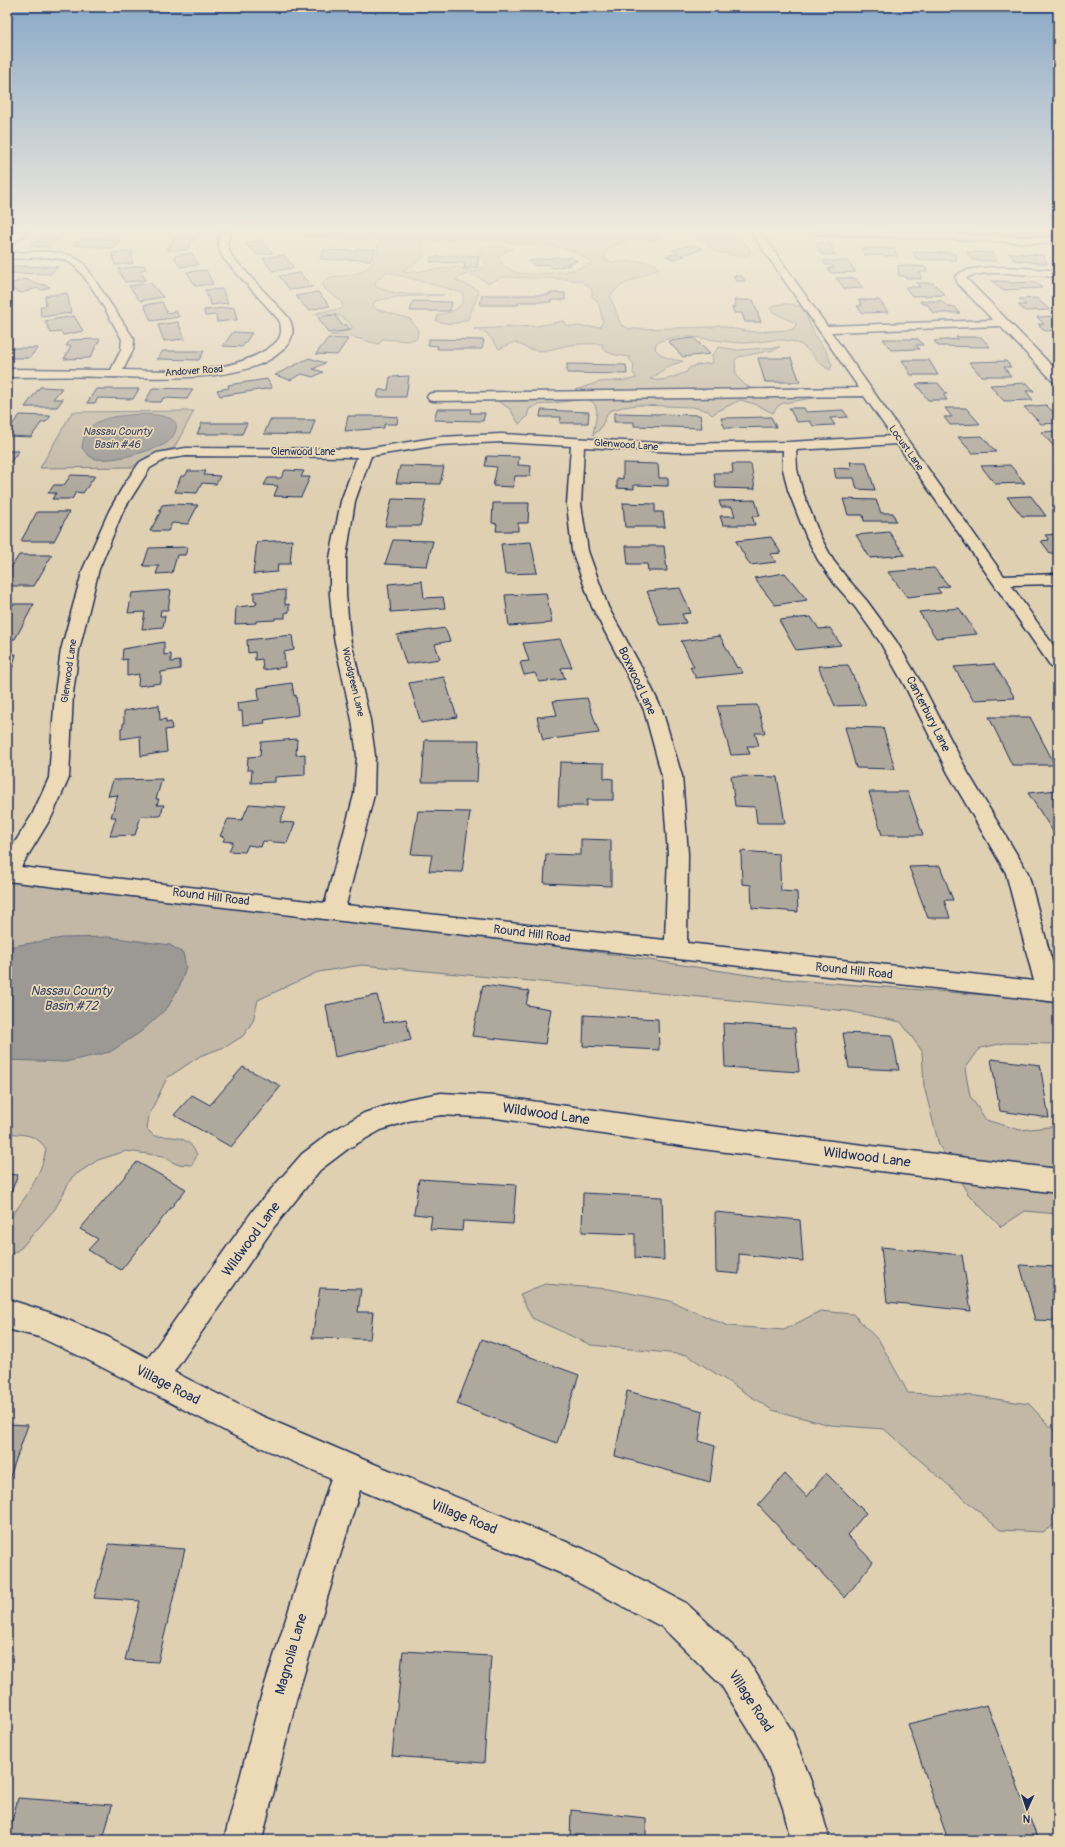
<svg xmlns="http://www.w3.org/2000/svg" width="1065" height="1847" font-family="Pangolin,sans-serif">
  <rect width="100%" height="100%" fill="#dfd0b2"/>
  <filter id="ink" filterUnits="userSpaceOnUse"><feTurbulence type="fractalNoise" baseFrequency=".025" numOctaves="2"/><feDisplacementMap in="SourceGraphic" scale="8" xChannelSelector="R" yChannelSelector="G"/><feConvolveMatrix kernelMatrix="1 2 1 2 8 2 1 2 1" color-interpolation-filters="sRGB"/></filter>
  <g filter="url(#ink)">
    <!-- green -->
    <g fill="#c2b8a5" stroke="#6e7482" fill-rule="evenodd">
      <polygon points="864,231 1058,231 1058,240"/>
      <path d="M 367,234 L 385,235 L 403,239 L 403,237 L 422,234 L 657,236 L 661,238 C 653,243 644,237 636,238 C 626,240 615,245 606,249 L 606,257 L 604,259 C 607,260 610,261 613,262 C 623,264 653,256 659,268 L 620,286 L 610,296 L 621,325 L 630,329 L 638,329 L 712,327 L 718,325 L 734,329 L 755,332 L 789,330 L 793,329 L 797,324 L 773,312 L 770,308 C 778,301 795,304 803,308 L 816,338 L 826,351 L 832,365 L 830,370 C 816,363 811,348 797,343 C 780,336 761,343 743,343 C 714,342 683,330 656,343 L 655,349 C 663,358 672,360 683,361 C 677,364 672,364 667,367 C 661,371 657,376 650,379 C 661,383 676,376 687,372 L 689,368 L 697,365 L 713,363 L 712,355 L 719,347 L 737,350 L 780,347 L 774,350 L 738,357 L 735,360 L 736,376 L 745,385 L 756,391 L 826,396 L 783,403 L 778,406 L 773,413 L 755,404 L 740,400 L 716,412 L 712,415 L 708,411 L 693,407 L 637,405 L 623,407 L 609,411 L 600,429 L 593,435 C 594,422 604,404 586,399 L 537,405 L 529,409 L 527,417 L 519,424 L 510,409 L 495,399 L 493,393 L 510,391 L 569,392 L 599,382 L 628,380 L 637,378 L 633,373 L 634,364 L 629,359 L 631,357 C 621,356 609,355 602,348 L 603,344 C 591,344 577,343 565,346 C 540,352 538,354 515,342 L 499,349 L 487,333 L 473,329 L 537,326 L 564,321 L 564,324 L 568,326 L 601,327 L 603,321 L 598,302 L 592,296 L 592,290 L 586,284 L 580,281 L 565,279 L 503,277 L 488,283 C 474,275 469,270 456,280 L 476,289 L 479,292 L 468,319 C 457,325 447,324 436,321 L 438,315 C 450,313 466,308 463,293 L 387,272 L 375,282 L 375,286 C 396,297 421,294 444,295 L 397,297 L 375,301 L 373,305 L 376,309 L 410,319 L 418,330 L 417,338 L 409,341 L 382,339 L 379,344 L 352,337 L 330,335 L 351,330 L 352,327 C 342,311 331,315 314,314 L 320,312 L 341,309 L 343,307 C 342,295 325,295 323,284 L 330,277 C 352,275 371,275 378,250 L 377,244 L 382,241 L 371,238 L 354,239 L 334,236 L 303,236 ZM 462,238 L 560,247 L 573,251 L 590,261 L 591,263 C 582,272 530,276 518,273 C 510,271 503,265 498,258 L 505,251 L 513,249 C 500,245 489,245 477,249 L 476,251 L 481,255 L 483,261 L 482,268 L 478,271 L 473,272 L 458,267 L 404,273 L 405,269 L 418,262 L 425,254 L 422,242 Z"/>
      <path d="M 696,235 C 714,235 745,232 751,253 L 744,258 L 715,251 L 707,245 L 706,239 Z"/>
      <path d="M 194,411 L 174,448 C 158,452 145,455 133,467 L 40,468 L 72,412 Z"/>
      <path d="M 7,873 L 333,912 L 768,978 L 1025,998 L 1058,1004 L 1058,1044 L 1005,1043 L 980,1048 L 965,1069 L 970,1096 L 986,1120 L 1020,1130 L 1058,1126 L 1058,1214 L 1025,1211 L 1001,1227 L 968,1194 L 939,1145 L 924,1086 L 922,1051 L 901,1022 L 848,1011 L 362,965 L 318,972 L 258,1000 L 253,1021 L 243,1036 L 227,1046 L 200,1056 L 167,1078 L 149,1115 L 147,1129 L 154,1136 C 173,1137 189,1135 197,1155 L 192,1165 L 176,1164 L 163,1156 L 126,1151 L 98,1160 L 72,1177 L 55,1209 L 21,1248 L 7,1257 L 7,1221 C 25,1200 41,1176 46,1149 C 36,1133 23,1135 7,1133 Z"/>
      <polygon points="545,1284 609,1289 670,1301 728,1326 784,1330 820,1311 853,1314 880,1342 908,1393 976,1396 1029,1404 1057,1434 1058,1522 1043,1532 1000,1530 884,1429 830,1425 772,1410 687,1355 591,1345 532,1318 520,1294"/>
    </g>
    <!-- water -->
    <g fill="#9c9995" stroke="#686f7f">
      <path d="M 144,414 C 154,415 183,415 175,432 C 173,437 170,441 165,444 C 151,451 112,462 96,459 C 89,457 86,453 82,448 C 84,415 118,416 144,414 Z"/>
      <polygon points="108,937 170,945 183,953 186,967 180,985 168,1007 142,1031 110,1052 65,1062 7,1060 7,947 62,938"/>
    </g>
    <!-- building -->
    <g fill="#afa89d" stroke="#1b2f5e">
      <polygon points="42,237 59,237 49,247 31,246"/>
      <polygon points="83,238 121,240 111,248 73,245"/>
      <polygon points="175,238 194,238 187,250 167,250"/>
      <polygon points="261,240 273,253 257,255 245,243"/>
      <polygon points="816,243 830,243 835,255 821,254"/>
      <polygon points="692,245 703,249 681,255 685,256 674,259 666,256 679,253 672,250"/>
      <polygon points="862,248 894,249 897,256 864,255"/>
      <polygon points="357,249 375,249 371,260 320,259 324,250 357,251"/>
      <polygon points="133,251 134,254 131,254 133,263 115,265 112,253"/>
      <polygon points="913,252 954,253 957,260 916,259"/>
      <polygon points="967,252 992,253 997,261 972,260"/>
      <polygon points="192,253 198,265 180,267 174,256"/>
      <polygon points="1009,253 1042,255 1048,264 1014,260"/>
      <polygon points="284,255 294,268 272,271 263,258"/>
      <polygon points="447,256 479,256 477,268 464,268 465,263 430,262 431,257 446,257"/>
      <polygon points="558,257 561,259 571,257 577,261 567,263 570,265 553,268 548,264 536,266 529,261"/>
      <polygon points="824,261 847,261 856,272 831,273 828,268 834,268 832,265 826,265"/>
      <polygon points="144,265 146,269 140,270 146,280 125,282 118,269"/>
      <polygon points="898,265 926,267 927,272 920,272 921,279 905,278 905,276 899,276"/>
      <polygon points="13,266 58,267 50,274 7,273"/>
      <polygon points="206,270 213,284 195,286 187,272"/>
      <polygon points="300,273 312,287 290,290 279,276"/>
      <polygon points="733,276 742,276 745,281 736,281"/>
      <polygon points="836,278 855,278 863,288 845,289"/>
      <polygon points="25,279 50,287 42,290 37,288 22,293 7,288 7,285"/>
      <polygon points="992,281 1007,281 1010,283 1035,282 1042,288 1002,290"/>
      <polygon points="151,283 163,297 140,301 129,286"/>
      <polygon points="916,283 933,283 945,295 912,296 905,287 920,287"/>
      <polygon points="222,289 228,303 211,305 205,290"/>
      <polygon points="318,292 330,306 308,310 296,296"/>
      <polygon points="67,293 71,313 41,317 40,306 46,306 45,296"/>
      <polygon points="549,293 565,293 565,300 551,300 551,302 519,302 518,305 480,305 482,295 549,295"/>
      <polygon points="1036,298 1050,310 1025,311 1018,305 1026,305 1019,299"/>
      <polygon points="734,300 753,300 761,322 745,322 742,313 734,313 732,307 736,307"/>
      <polygon points="859,300 879,300 888,312 862,313 857,306 862,306"/>
      <polygon points="413,301 452,302 450,311 410,311"/>
      <polygon points="920,301 942,301 947,307 955,307 960,313 933,313 927,304 922,304"/>
      <polygon points="162,302 167,313 176,311 179,317 151,321 144,305"/>
      <polygon points="234,307 237,320 217,322 216,315 205,316 204,310"/>
      <polygon points="335,315 342,325 347,325 350,330 328,333 318,317"/>
      <polygon points="74,316 83,331 63,335 61,332 51,333 45,321"/>
      <polygon points="1058,316 1058,330 1045,331 1038,324 1044,324 1037,317"/>
      <polygon points="178,322 185,339 164,341 158,325"/>
      <polygon points="233,332 252,333 242,347 223,346"/>
      <polygon points="956,337 981,337 990,347 938,346 934,341 958,339"/>
      <polygon points="328,338 348,339 337,355 316,354"/>
      <polygon points="694,338 710,354 683,357 668,341"/>
      <polygon points="100,339 90,358 64,359 71,346 66,346 70,340"/>
      <polygon points="429,339 484,340 482,349 437,349 438,346 428,345"/>
      <polygon points="883,339 918,339 923,345 916,345 919,349 891,350"/>
      <polygon points="7,348 38,348 29,358 7,358"/>
      <polygon points="163,351 204,351 199,360 157,359"/>
      <polygon points="309,358 325,363 313,369 323,372 313,377 302,374 290,380 275,375"/>
      <polygon points="758,358 791,358 800,382 765,382"/>
      <polygon points="902,360 929,360 938,375 911,375"/>
      <polygon points="1006,361 1011,367 1004,367 1011,376 981,376 969,362"/>
      <polygon points="567,364 626,365 627,374 567,373"/>
      <polygon points="409,376 406,397 377,397 379,390 388,390 390,377"/>
      <polygon points="267,379 272,388 220,396 217,390 229,388 228,385"/>
      <polygon points="938,383 947,394 943,394 947,400 928,400 916,384"/>
      <polygon points="1027,383 1034,391 1026,391 1033,400 1004,401 990,385"/>
      <polygon points="40,387 62,388 53,399 63,399 57,407 25,407"/>
      <polygon points="153,388 193,389 187,399 163,398 161,402 145,402"/>
      <polygon points="96,389 139,389 133,399 98,398 95,403 87,403"/>
      <polygon points="1046,405 1058,417 1058,423 1041,424 1024,407"/>
      <polygon points="789,408 804,408 806,412 843,410 848,417 830,418 835,425 813,426 810,421 797,422"/>
      <polygon points="945,408 966,408 980,424 950,425 944,417 952,417"/>
      <polygon points="437,409 471,409 470,413 485,413 483,421 434,420"/>
      <polygon points="541,410 589,412 588,423 560,423 561,417 540,417"/>
      <polygon points="614,413 700,415 702,428 634,426 634,422 614,422"/>
      <polygon points="20,415 51,416 46,422 42,422 31,437 7,436 7,431"/>
      <polygon points="348,416 384,416 398,417 397,424 384,424 384,428 345,431"/>
      <polygon points="771,417 776,427 725,428 721,418"/>
      <polygon points="270,420 315,420 310,435 264,434"/>
      <polygon points="202,423 247,423 242,434 197,434"/>
      <polygon points="1058,431 1058,450 1057,450 1041,432"/>
      <polygon points="982,436 996,452 972,453 958,437"/>
      <polygon points="7,451 19,451 7,466"/>
      <polygon points="487,456 519,457 518,465 531,466 530,476 515,476 513,487 493,486 497,467 485,466"/>
      <polygon points="850,462 866,462 875,490 857,489 854,478 836,478 834,468 852,469"/>
      <polygon points="623,463 658,464 659,478 668,478 668,486 634,485 634,489 617,488 617,478 623,479"/>
      <polygon points="732,464 751,464 755,489 716,488 714,473 733,473"/>
      <polygon points="1010,465 1025,483 995,484 981,466"/>
      <polygon points="400,466 444,467 440,484 396,483"/>
      <polygon points="285,470 304,471 301,477 310,477 301,497 274,496 278,486 264,485 268,478 281,478"/>
      <polygon points="188,471 206,471 204,475 220,476 216,484 202,483 197,493 175,492 181,476 185,476"/>
      <polygon points="71,475 95,476 83,493 76,492 72,499 52,499 56,493 48,493 54,485 64,485"/>
      <polygon points="1031,496 1046,516 1022,516 1007,497"/>
      <polygon points="392,499 426,500 420,526 385,526"/>
      <polygon points="843,499 876,500 881,513 893,513 896,521 864,521 863,515 848,515"/>
      <polygon points="755,500 760,516 752,516 755,525 723,525 720,516 735,516 732,507 721,507 719,501"/>
      <polygon points="493,503 529,503 528,523 518,523 518,531 496,531 497,524 492,523"/>
      <polygon points="623,503 655,504 655,512 663,512 665,527 625,527"/>
      <polygon points="171,504 198,505 188,524 172,523 168,531 150,531 161,511 159,511 162,505"/>
      <polygon points="37,512 69,512 54,541 21,541"/>
      <polygon points="889,532 905,555 870,558 856,535"/>
      <polygon points="1058,534 1058,553 1050,553 1041,541 1049,540 1045,535"/>
      <polygon points="771,537 781,553 770,554 776,562 750,565 736,541"/>
      <polygon points="292,540 290,564 278,564 277,572 253,574 257,542"/>
      <polygon points="393,540 433,541 427,566 385,564"/>
      <polygon points="531,542 537,573 505,574 501,544"/>
      <polygon points="626,546 664,546 667,571 648,571 647,564 628,564"/>
      <polygon points="188,547 185,555 177,555 172,573 156,574 159,566 143,566 149,548"/>
      <polygon points="19,555 52,555 34,586 7,586 7,574"/>
      <polygon points="934,568 949,586 937,588 941,593 907,597 888,572"/>
      <polygon points="785,573 807,600 775,605 754,578"/>
      <polygon points="422,581 424,598 443,597 445,608 391,612 388,584"/>
      <polygon points="680,588 691,613 682,614 686,623 660,625 647,591"/>
      <polygon points="171,590 168,610 161,610 160,616 165,616 163,627 142,629 145,612 128,613 132,593"/>
      <polygon points="285,590 285,605 289,604 289,612 285,613 285,618 275,618 275,620 256,621 256,623 235,624 236,607 256,605 257,601 254,601 254,592"/>
      <polygon points="546,593 552,623 509,626 505,595"/>
      <polygon points="7,604 34,604 15,639 7,639"/>
      <polygon points="959,608 977,634 936,638 919,612"/>
      <polygon points="811,617 819,629 830,628 841,645 796,650 779,620"/>
      <polygon points="445,628 450,641 435,644 440,659 406,664 397,635"/>
      <polygon points="292,635 294,650 284,652 285,667 263,670 262,659 255,660 255,652 248,653 247,640"/>
      <polygon points="720,636 737,668 740,667 743,673 696,678 690,667 694,667 681,641"/>
      <polygon points="560,639 572,667 561,668 565,679 539,682 535,673 524,675 520,662 529,661 523,643"/>
      <polygon points="164,642 164,655 171,654 171,662 180,661 180,669 161,672 161,683 138,686 139,674 127,676 127,659 122,660 123,649"/>
      <polygon points="16,654 7,690 7,655"/>
      <polygon points="994,664 1015,698 973,700 954,667"/>
      <polygon points="848,665 866,705 835,706 818,666"/>
      <polygon points="444,677 457,717 421,723 409,683"/>
      <polygon points="292,683 294,696 296,695 298,715 264,720 265,723 243,725 242,711 238,711 237,703 259,700 258,688"/>
      <polygon points="587,698 599,733 543,740 537,717 557,715 553,701"/>
      <polygon points="159,705 160,720 166,719 166,723 171,722 172,729 165,730 167,752 141,756 140,736 121,739 121,728 123,727 123,724 124,724 124,711"/>
      <polygon points="757,705 765,733 755,733 759,746 747,746 750,754 731,755 717,706"/>
      <polygon points="989,717 1030,717 1055,765 1012,765"/>
      <polygon points="845,727 883,728 895,769 856,768"/>
      <polygon points="297,739 296,755 305,754 305,775 275,777 275,782 251,783 252,770 247,770 248,757 260,756 261,742"/>
      <polygon points="425,740 479,740 477,782 422,782"/>
      <polygon points="560,762 604,763 604,778 613,779 613,800 587,800 587,806 558,806"/>
      <polygon points="731,776 777,777 785,823 757,823 755,807 735,806"/>
      <polygon points="162,779 156,799 159,799 157,805 164,805 160,816 141,816 135,835 110,836 116,817 111,817 118,795 108,796 113,780"/>
      <polygon points="1057,790 1058,792 1058,839 1028,793"/>
      <polygon points="869,792 908,792 923,835 882,835"/>
      <polygon points="249,804 286,807 280,822 295,823 287,843 263,841 261,847 248,845 245,852 229,851 233,842 223,841 225,837 220,836 228,819 242,820"/>
      <polygon points="418,811 470,812 462,872 429,871 432,855 411,854"/>
      <polygon points="581,839 611,840 611,886 544,883 546,854 581,855"/>
      <polygon points="741,851 779,854 781,891 797,892 798,912 752,908 751,885 742,884"/>
      <polygon points="940,866 953,900 944,900 950,918 928,918 909,867"/>
      <polygon points="483,985 529,991 526,1005 551,1009 545,1044 472,1036"/>
      <polygon points="377,995 384,1023 406,1019 411,1040 335,1057 326,1005"/>
      <polygon points="584,1015 658,1019 659,1050 583,1046"/>
      <polygon points="723,1023 795,1028 799,1072 725,1067"/>
      <polygon points="843,1033 892,1035 899,1070 849,1068"/>
      <polygon points="991,1059 1040,1065 1049,1118 1000,1111"/>
      <polygon points="243,1067 281,1086 231,1147 174,1115 192,1095 210,1105"/>
      <polygon points="137,1162 186,1189 121,1270 88,1250 98,1239 80,1229"/>
      <polygon points="7,1174 18,1175 7,1202"/>
      <polygon points="419,1179 516,1185 513,1224 463,1221 462,1231 430,1229 432,1216 414,1214"/>
      <polygon points="583,1193 662,1197 664,1260 635,1258 635,1234 582,1232"/>
      <polygon points="715,1212 800,1220 803,1261 739,1254 739,1274 716,1272"/>
      <polygon points="881,1247 962,1255 971,1311 887,1302"/>
      <polygon points="1020,1265 1058,1267 1058,1321 1035,1320"/>
      <polygon points="320,1288 361,1289 358,1312 373,1312 370,1339 312,1338"/>
      <polygon points="482,1339 579,1375 557,1443 457,1404"/>
      <polygon points="627,1391 703,1411 699,1441 715,1446 710,1482 615,1456"/>
      <polygon points="7,1424 28,1425 7,1485"/>
      <polygon points="826,1473 866,1513 847,1535 873,1562 845,1598 758,1505 785,1474 807,1497"/>
      <polygon points="109,1544 185,1549 158,1662 125,1660 140,1601 94,1598"/>
      <polygon points="403,1651 491,1656 484,1763 392,1756"/>
      <polygon points="987,1705 1038,1840 948,1840 908,1724"/>
      <polygon points="18,1798 112,1805 103,1840 7,1840"/>
      <polygon points="571,1810 646,1818 646,1840 570,1840"/>
    </g>
    <g fill="none" stroke-linecap="round" stroke-linejoin="round">
      <!-- minor casing -->
      <g stroke="#1b2f5e" stroke-width="3">
        <g id="minor">
          <polygon points="17,231 28,231 10,246 7,247 7,239"/>
          <path d="M 221,231 L 231,231 L 227,244 L 232,257 L 288,317 C 294,326 294,336 287,345 C 255,386 151,377 104,377 C 72,376 39,377 7,377 L 7,369 L 111,370 L 121,350 L 122,339 C 112,322 83,265 65,260 C 47,255 26,259 7,259 L 7,253 C 30,253 66,246 84,264 L 134,339 L 133,350 L 123,370 C 170,371 227,376 269,348 C 280,341 284,333 279,320 L 223,258 L 218,244 Z"/>
          <path d="M 750,231 L 760,231 L 827,326 L 993,320 L 959,285 L 955,277 C 968,261 1037,269 1058,271 L 1058,277 C 1038,276 982,268 966,278 L 1058,372 L 1058,383 L 1054,382 L 1000,326 L 831,332 L 1004,576 L 1058,574 L 1058,584 L 1011,585 L 1058,652 L 1058,669 L 1052,668 L 897,444 L 796,450 L 797,469 L 802,490 L 820,536 L 833,560 L 846,577 L 867,601 L 896,641 L 923,686 L 968,773 L 1028,873 L 1058,984 L 1058,1002 L 333,920 L 7,881 L 7,855 L 32,815 L 49,778 L 55,693 L 61,650 L 83,569 L 109,511 L 125,483 L 140,462 L 157,453 L 186,448 L 365,449 L 440,437 L 501,434 L 676,444 L 789,442 L 892,436 L 864,396 L 433,401 L 429,400 L 427,397 L 429,394 L 433,393 L 859,388 ZM 501,442 L 571,446 L 567,504 L 572,551 L 592,607 L 627,674 L 644,710 L 662,776 L 668,854 L 665,940 L 346,905 L 374,795 L 375,756 L 370,720 L 350,638 L 346,595 L 346,558 L 355,501 L 371,456 L 440,445 ZM 584,447 L 676,452 L 783,450 L 783,469 L 788,490 L 806,536 L 818,560 L 834,583 L 855,607 L 880,642 L 905,686 L 948,773 L 1006,873 L 1034,981 L 687,943 L 688,854 L 682,776 L 662,710 L 645,674 L 608,607 L 588,551 L 581,504 ZM 186,456 L 357,457 L 341,501 L 330,558 L 330,595 L 334,638 L 352,720 L 357,756 L 354,795 L 325,903 L 21,867 L 52,816 L 69,778 L 73,693 L 79,650 L 99,569 L 123,511 L 150,468 L 166,459 Z"/>
          <polygon points="441,1093 496,1096 702,1125 1058,1169 1058,1193 702,1149 496,1118 441,1115 408,1121 381,1130 349,1148 320,1170 274,1227 174,1372 257,1414 357,1457 584,1549 686,1603 747,1659 792,1731 821,1808 829,1840 791,1840 783,1808 764,1754 721,1685 662,1627 560,1573 360,1490 296,1700 262,1840 224,1840 260,1700 331,1478 235,1436 86,1359 39,1337 7,1329 7,1299 51,1313 108,1337 148,1358 254,1209 302,1154 331,1132 364,1113 408,1099"/>
        </g>
      </g>
      <!-- major casing -->
      <g stroke="#1b2f5e" stroke-width="3">
        <polygon id="major" points="813,231 883,231 1058,238 1058,244 818,234"/>
      </g>
      <!-- minor -->
      <use href="#minor" fill="#ecdab7" fill-rule="evenodd"/>
      <!-- major -->
      <use href="#major" fill="#ecdab7" fill-rule="evenodd"/>
    </g>
  </g>
  <!-- sky -->
  <linearGradient id="sky" x2="0" y2="1"><stop stop-color="#89a9c7"/><stop offset="0.47" stop-color="#f1eadc"/><stop offset="1" stop-color="#f1eadc" stop-opacity="0"/></linearGradient>
  <rect width="1065" height="489" fill="url(#sky)"/>
  <g text-anchor="middle" dominant-baseline="central" stroke-width="3.5" stroke-linejoin="round" paint-order="stroke">
    <!-- far-street labels -->
    <g font-size="10" fill="#1b2f5e" stroke="#ecdab7">
      <text transform="translate(194 371) rotate(-4)">Andover Road</text>
      <text transform="translate(626 445) rotate(4)">Glenwood Lane</text>
      <text transform="translate(906 448) rotate(55)">Locust Lane</text>
      <text x="303" y="452">Glenwood Lane</text>
      <text transform="translate(69 671) rotate(-82)">Glenwood Lane</text>
      <text transform="translate(353 682) rotate(77)">Woodgreen Lane</text>
    </g>
    <!-- far-water labels -->
    <g font-size="11" font-style="italic" fill="#354469" stroke="#ecdab7">
      <text x="117" y="431">Nassau County<tspan x="117" dy="13">Basin #46</tspan></text>
    </g>
    <!-- street labels -->
    <g font-size="12" fill="#1b2f5e" stroke="#ecdab7">
      <text transform="translate(637 681) rotate(65)">Boxwood Lane</text>
      <text transform="translate(928 714) rotate(63)">Canterbury Lane</text>
      <text transform="translate(211 897) rotate(7)">Round Hill Road</text>
      <text transform="translate(532 934) rotate(7)">Round Hill Road</text>
      <text transform="translate(854 971) rotate(6)">Round Hill Road</text>
    </g>
    <!-- water labels -->
    <g font-size="13" font-style="italic" fill="#354469" stroke="#ecdab7">
      <text x="71" y="991">Nassau County<tspan x="71" dy="15">Basin #72</tspan></text>
    </g>
    <!-- near-street labels -->
    <g font-size="14" fill="#1b2f5e" stroke="#ecdab7">
      <text transform="translate(546 1114) rotate(8)">Wildwood Lane</text>
      <text transform="translate(867 1157) rotate(7)">Wildwood Lane</text>
      <text transform="translate(251 1239) rotate(-54)">Wildwood Lane</text>
      <text transform="translate(168 1385) rotate(27)">Village Road</text>
      <text transform="translate(464 1517) rotate(22)">Village Road</text>
      <text transform="translate(291 1654) rotate(-74)">Magnolia Lane</text>
      <text transform="translate(751 1701) rotate(57)">Village Road</text>
    </g>
  </g>
  <!-- margin -->
  <rect width="1065" height="1847" fill="none" stroke="#ecdab7" stroke-width="24"/>
  <rect x="12" y="12" width="1041" height="1823" fill="none" stroke="#1b2f5e" stroke-width="1.5" filter="url(#ink)"/>
  <!-- north arrow -->
  <g transform="translate(1027 1809) rotate(183)" stroke="#ecdab7" stroke-width="3" paint-order="stroke">
  <path d="M0-3L7 15L0 10L-7 15Z" fill="#1b2f5e"/>
  <text y="-6" font-size="11" font-weight="bold" text-anchor="middle" fill="#1b2f5e">N</text>
  </g>
</svg>
